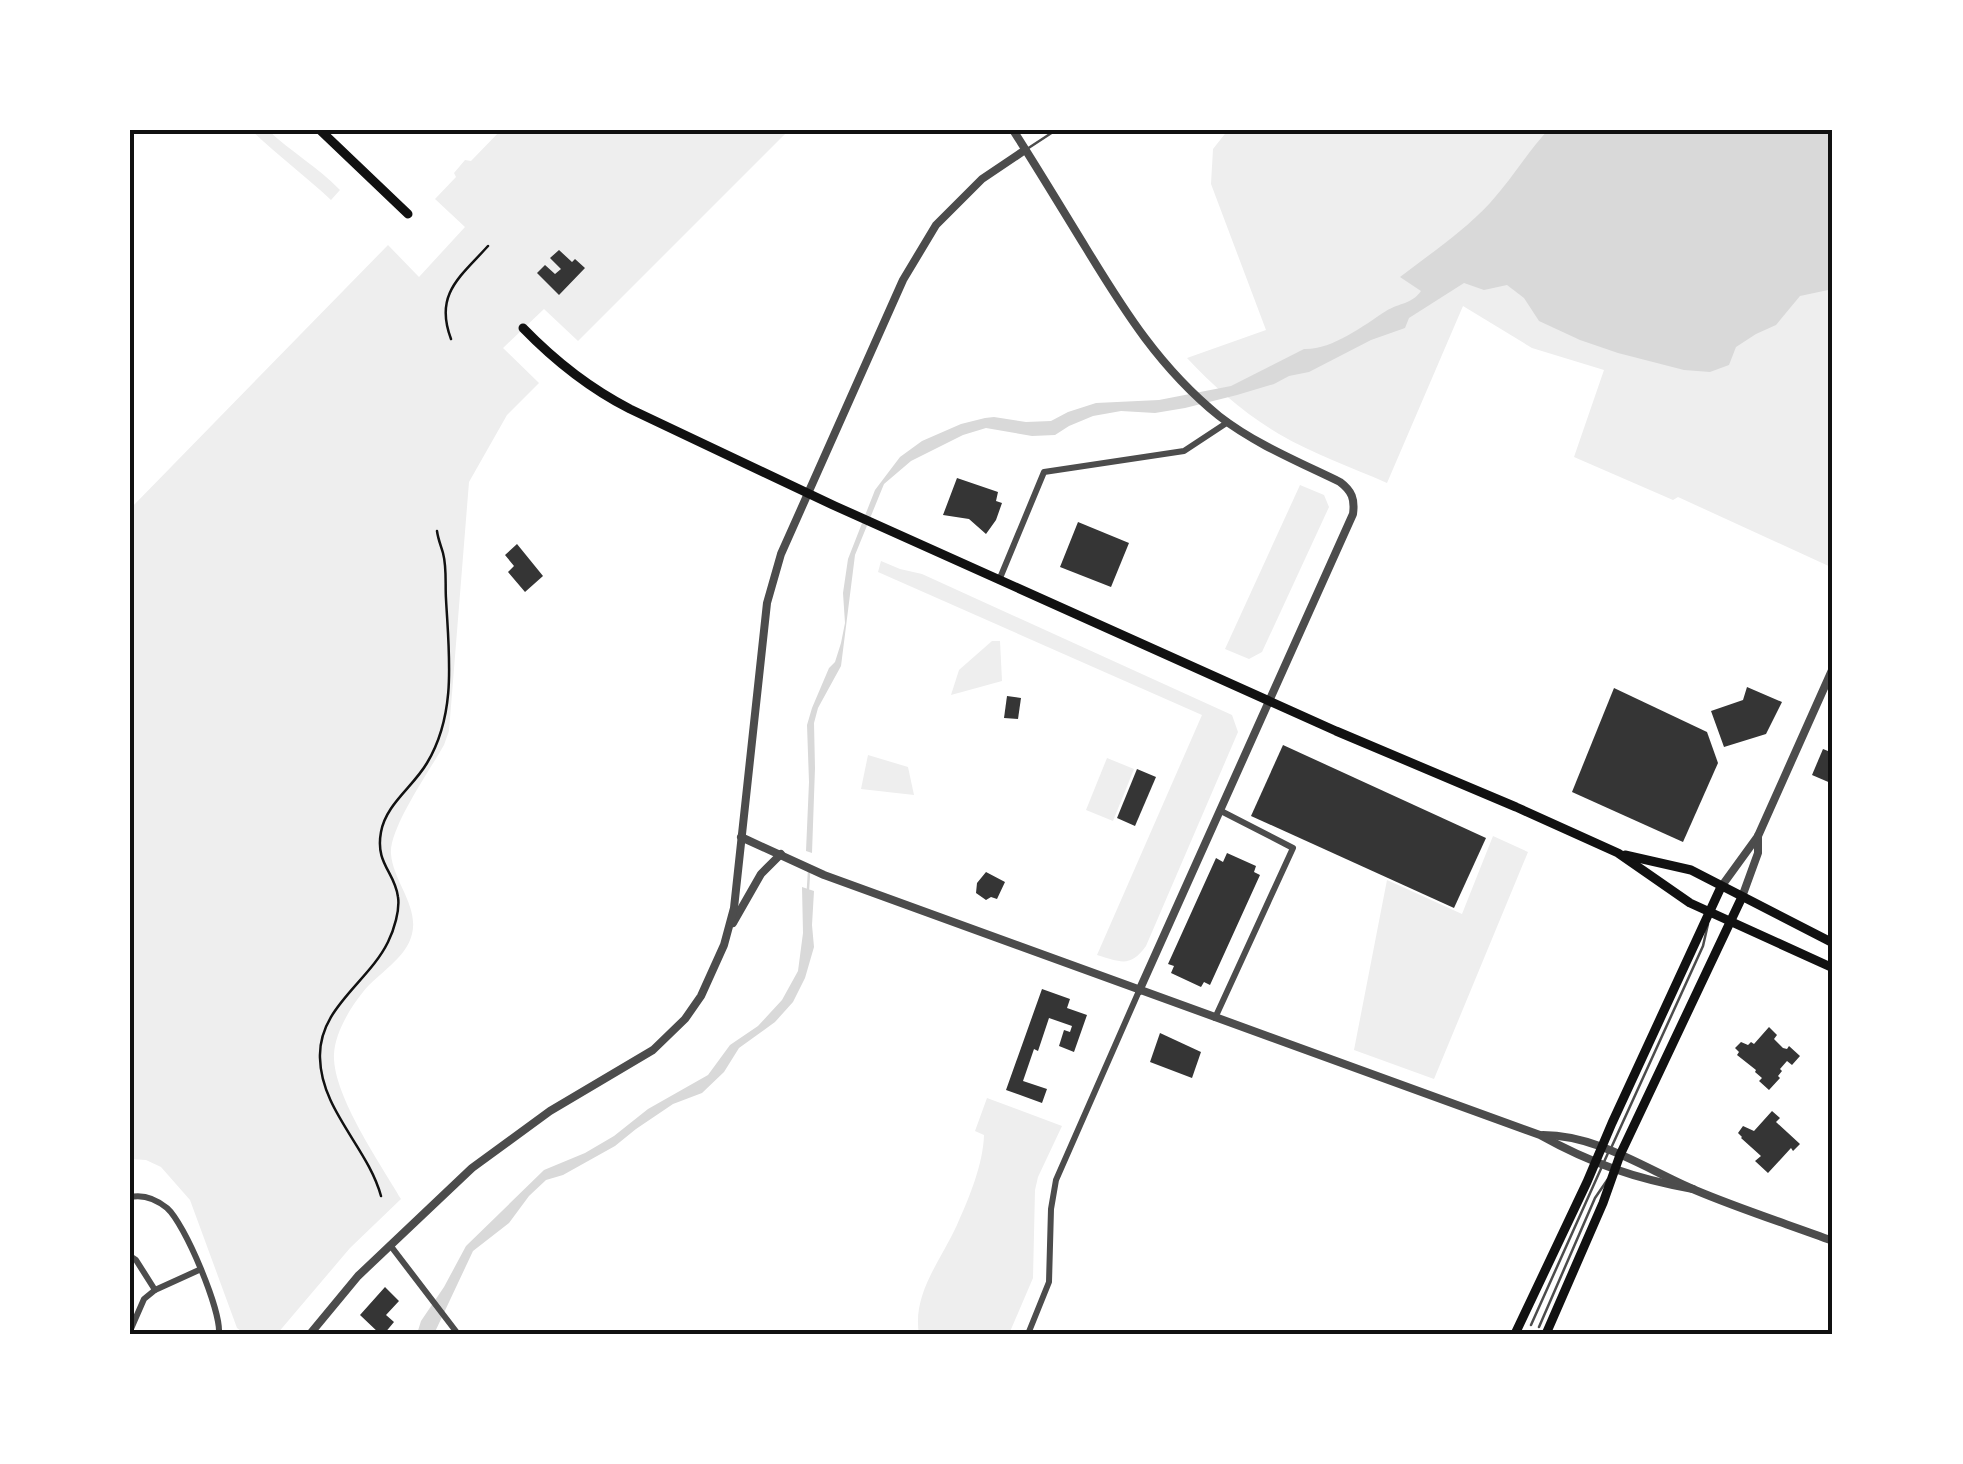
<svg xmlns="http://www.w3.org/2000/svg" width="1963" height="1464" font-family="Spectral,serif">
  <rect width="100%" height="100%" fill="#fff"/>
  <!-- green -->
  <g fill="#eee">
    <path d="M 251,130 L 268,130 C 291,152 318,167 340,190 L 331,200 C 305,176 277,155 251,130 Z"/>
    <path d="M 501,130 L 789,130 L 578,341 L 544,309 L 503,348 L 539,383 L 507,415 L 469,482 L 449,731 L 444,745 C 430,770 389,828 391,854 C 393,881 419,906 412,934 C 406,959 378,973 363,992 C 350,1008 335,1033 334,1054 C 332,1094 380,1163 401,1199 L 350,1248 L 277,1334 L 245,1334 L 237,1328 L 190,1200 L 161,1167 L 146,1160 L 130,1159 L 130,509 L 388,245 L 419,277 L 465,227 L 435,199 L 456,177 L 454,173 L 465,160 L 471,161 Z"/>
    <path d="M 1228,130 L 1833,130 L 1833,568 L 1678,497 L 1673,500 L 1574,457 L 1604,370 L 1532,348 L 1463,306 L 1387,483 C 1351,467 1313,454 1279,434 C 1245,414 1213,386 1187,358 L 1266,330 L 1211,184 L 1213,149 Z"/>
    <polygon points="1300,485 1324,495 1329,507 1262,652 1249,659 1225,649"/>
    <path d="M 881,561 L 900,569 L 922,574 L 1232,715 L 1238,732 L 1146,946 C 1130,968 1121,962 1097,955 L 1202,715 L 878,572 Z"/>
    <polygon points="992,641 1000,641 1002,681 951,695 959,670"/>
    <polygon points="868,755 908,767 914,795 861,789"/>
    <polygon points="1107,758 1134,769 1113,821 1086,810"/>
    <polygon points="1493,836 1528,852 1434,1079 1354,1050 1387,880 1462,914"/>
    <path d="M 987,1098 L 1062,1126 L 1038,1177 L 1035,1190 L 1033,1278 L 1009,1334 L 919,1334 C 912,1294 941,1260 957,1225 C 969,1198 983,1165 984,1135 L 975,1131 Z"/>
  </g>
  <!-- water -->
  <g fill="#d9d9d9">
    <path d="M 1548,130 L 1833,130 L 1833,289 L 1800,296 L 1776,325 L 1756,334 L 1736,347 L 1729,365 L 1710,372 L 1684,370 L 1618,353 L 1580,340 L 1539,321 L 1524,298 L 1507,285 L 1484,290 L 1464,283 L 1409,318 L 1405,328 L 1371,340 L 1309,372 L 1289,376 L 1274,384 L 1237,395 L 1185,408 L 1155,413 L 1121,411 L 1093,416 L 1069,426 L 1055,435 L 1032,436 L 986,428 L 963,435 L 911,461 L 884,484 L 855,555 L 841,666 L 818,708 L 814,723 L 815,768 L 812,853 L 806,851 L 809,782 L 807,725 L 812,708 L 829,668 L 835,662 L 841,643 L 845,623 L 843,593 L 848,559 L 875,490 L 900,457 L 922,441 L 961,424 L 985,418 L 994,417 L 1026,422 L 1051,421 L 1068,412 L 1096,403 L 1159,400 L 1231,386 L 1304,349 C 1332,350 1363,326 1386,311 C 1399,303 1412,304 1421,291 L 1400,277 C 1431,253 1463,232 1490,203 C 1511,180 1527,153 1548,130 Z"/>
    <polygon points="802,887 814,891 812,925 814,947 805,978 793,1002 775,1022 739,1048 724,1072 702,1093 673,1104 636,1129 615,1146 563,1175 546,1180 529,1196 509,1223 473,1251 434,1334 417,1334 421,1321 444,1287 466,1246 544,1170 585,1153 614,1136 648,1109 708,1075 730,1045 758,1026 782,1000 798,971 803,933"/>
  </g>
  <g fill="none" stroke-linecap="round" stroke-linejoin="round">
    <!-- stream -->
    <polyline stroke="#d9d9d9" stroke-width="2.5" points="808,889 809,872"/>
  </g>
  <!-- building -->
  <g fill="#353535">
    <polygon points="559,250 572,262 575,259 585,268 559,295 537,273 545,265 555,274 561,269 550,258"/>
    <polygon points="957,478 998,492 996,501 1002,503 996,520 986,534 969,519 943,515"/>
    <polygon points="1078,522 1129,543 1111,587 1060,567"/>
    <polygon points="517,544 543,576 525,592 508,572 514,566 505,555"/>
    <polygon points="1747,687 1782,702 1766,734 1724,747 1711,711 1743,700"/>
    <polygon points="1614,688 1707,732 1718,763 1683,842 1572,792"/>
    <polygon points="1007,696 1021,698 1018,719 1004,718"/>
    <polygon points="1283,745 1486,838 1454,908 1251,816"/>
    <polygon points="1823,749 1833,753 1833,784 1812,775"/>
    <polygon points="1137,769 1156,777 1135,826 1117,818"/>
    <polygon points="1227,853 1256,866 1254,872 1260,875 1210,985 1204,982 1201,987 1171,973 1174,966 1168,964 1216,858 1223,862"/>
    <polygon points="986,872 1005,882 997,899 991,897 986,900 976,893 977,883"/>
    <polygon points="1042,989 1070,999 1067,1008 1087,1015 1074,1052 1059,1046 1064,1030 1070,1032 1072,1026 1049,1018 1038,1051 1034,1049 1023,1081 1047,1089 1042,1103 1006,1090"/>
    <polygon points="1769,1027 1777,1035 1774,1039 1783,1048 1787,1049 1789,1046 1800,1056 1792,1065 1787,1061 1780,1069 1782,1071 1778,1076 1780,1078 1769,1090 1759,1081 1762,1078 1755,1072 1756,1070 1737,1055 1739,1052 1735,1048 1741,1042 1748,1045 1751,1042 1754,1044"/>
    <polygon points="1160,1033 1201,1052 1192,1078 1150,1062"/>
    <polygon points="1772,1111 1780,1118 1776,1122 1800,1144 1793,1151 1791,1148 1768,1173 1755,1161 1761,1156 1741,1138 1742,1137 1738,1133 1743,1126 1754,1131"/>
    <polygon points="385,1287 399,1301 386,1315 394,1322 384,1334 380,1334 360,1315"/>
  </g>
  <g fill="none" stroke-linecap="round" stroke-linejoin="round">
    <!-- path -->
    <g stroke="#111" stroke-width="2.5">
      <path d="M 451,339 C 434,294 460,277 488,246"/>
      <path d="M 381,1196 C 368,1148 321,1110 320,1058 C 318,1008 368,983 388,942 C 394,930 400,910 398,897 C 395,872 375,864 381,832 C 386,804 413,787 427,763 C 457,713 449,655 446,599 C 445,584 447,568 443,553 C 441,546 438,539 437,531"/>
    </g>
    <!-- service -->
    <g stroke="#4c4c4c" stroke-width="2.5">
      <polyline points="1027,149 1056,130"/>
      <polyline points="1612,1146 1703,946 1708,924"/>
      <polyline points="1531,1325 1608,1153"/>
      <polyline points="1539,1327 1595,1198 1608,1179"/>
    </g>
    <!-- minor -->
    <g stroke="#4c4c4c" stroke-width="6">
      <polyline points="1000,578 1044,472 1184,451 1228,422"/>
      <polyline points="1215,1018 1293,848 1221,811"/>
      <path d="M 130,1197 C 144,1194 156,1199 167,1208 C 185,1224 221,1310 219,1334"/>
      <polyline points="390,1245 458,1334"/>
      <polyline points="130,1256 136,1260 155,1290 144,1299 130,1331"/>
      <polyline points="155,1290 199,1270"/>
      <polyline points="1028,1334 1049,1282 1051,1209 1056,1180 1139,991"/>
    </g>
    <!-- tertiary -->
    <g stroke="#4c4c4c" stroke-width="8">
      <path d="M 1013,130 C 1038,169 1062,209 1086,248 C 1125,312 1160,368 1219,416 C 1255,444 1299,462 1340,482 C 1352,491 1355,499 1353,514 L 1139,991"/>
      <path d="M 741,837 L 824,875 L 1540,1135 C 1590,1163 1636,1179 1693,1189"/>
      <polyline points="1721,887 1758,836 1833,668"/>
      <polyline points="1742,897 1758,853 1758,836"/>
      <polyline points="733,923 761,874 781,854"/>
      <path d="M 1543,1135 C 1597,1135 1646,1169 1695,1190 C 1740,1209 1787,1224 1833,1241"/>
      <polyline points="310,1334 358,1276 472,1168 550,1111 653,1050 685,1019 701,996 724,945 734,908 767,603 781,554 903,280 936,225 982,179 1025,150"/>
    </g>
    <!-- secondary -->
    <g stroke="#111" stroke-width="9">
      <polyline points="320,130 408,214"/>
      <path d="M 523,328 C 555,361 589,388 630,409 L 835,506 L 1336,731 L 1516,807 L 1618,853 L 1690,903 L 1833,968"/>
      <polyline points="1625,855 1691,870 1833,943"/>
      <polyline points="1515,1334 1587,1182 1612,1123 1721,887"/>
      <polyline points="1546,1334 1603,1203 1620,1155 1742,897"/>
    </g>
  </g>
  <!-- border -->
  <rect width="1963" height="1464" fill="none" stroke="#ffffff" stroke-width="265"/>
  <rect x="132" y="132" width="1698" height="1200" fill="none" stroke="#111" stroke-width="4"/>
</svg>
